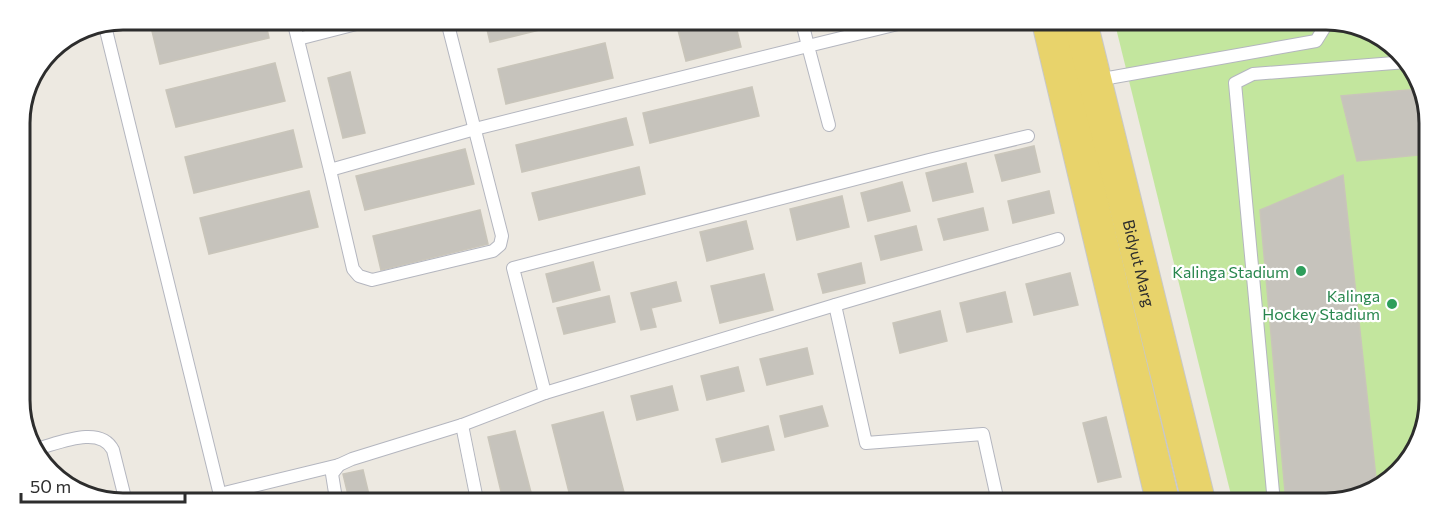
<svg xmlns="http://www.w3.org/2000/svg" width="1449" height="523" font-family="Commissioner,sans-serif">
  <rect width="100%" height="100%" fill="#ede9e1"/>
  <!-- pitch -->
  <polygon fill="#c3e69e" points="1115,24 1359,25 1404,55 1429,109 1424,433 1389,482 1333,503 1233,503"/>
  <!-- building -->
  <g fill="#c6c3bc" stroke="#c9c5ba" stroke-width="1.5">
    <polygon points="198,20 265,20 269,38 160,64 152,31"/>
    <polygon points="485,21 576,21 490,42"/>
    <polygon points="712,22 735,22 741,47 686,61 678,30"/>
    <polygon points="605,43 613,78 506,104 498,69"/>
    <polygon points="275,63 285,101 176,127 166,90"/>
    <polygon points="350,72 365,133 343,138 328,78"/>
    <polygon points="752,87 759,116 650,143 643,113"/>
    <polygon points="1419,89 1429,109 1428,154 1357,161 1341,96"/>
    <polygon points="626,118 633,145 522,172 516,145"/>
    <polygon points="293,130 302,167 194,193 185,157"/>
    <polygon points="1034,146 1040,172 1002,181 995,155"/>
    <polygon points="465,149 474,184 365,210 356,176"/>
    <polygon points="966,163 973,192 933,201 926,173"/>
    <polygon points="639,167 645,194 539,220 532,193"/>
    <polygon points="1343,175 1377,487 1333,503 1286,503 1260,210"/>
    <polygon points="902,182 910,211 868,221 861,193"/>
    <polygon points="309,191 318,227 209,254 200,218"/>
    <polygon points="1049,191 1054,213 1013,223 1008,201"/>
    <polygon points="842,196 849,227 797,240 790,209"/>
    <polygon points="983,208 988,230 944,240 938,219"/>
    <polygon points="480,210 488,244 381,270 373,236"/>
    <polygon points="746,221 753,249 707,261 700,232"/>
    <polygon points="916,226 922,250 881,260 875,236"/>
    <polygon points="593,262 600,290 553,302 546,274"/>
    <polygon points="861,263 865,283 823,293 818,274"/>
    <polygon points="1070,273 1078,305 1034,315 1026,284"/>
    <polygon points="764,274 773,310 720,323 711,286"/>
    <polygon points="676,282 681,301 651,308 656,327 641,330 631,293"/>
    <polygon points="1005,292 1012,322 967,332 960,303"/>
    <polygon points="609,296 615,322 564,334 557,308"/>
    <polygon points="940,311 947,341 900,353 893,323"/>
    <polygon points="807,348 813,374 767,385 760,359"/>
    <polygon points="738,367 744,391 707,400 701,376"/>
    <polygon points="672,386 678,410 637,420 631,396"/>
    <polygon points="822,406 828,426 785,437 780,416"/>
    <polygon points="603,412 626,500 571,500 552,425"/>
    <polygon points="1106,417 1121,477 1098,482 1083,423"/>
    <polygon points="768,426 774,450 722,462 716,439"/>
    <polygon points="515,431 533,500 503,500 488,437"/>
    <polygon points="363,470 370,499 349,499 343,474"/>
    <polygon points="448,494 449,500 430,500 429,499"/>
  </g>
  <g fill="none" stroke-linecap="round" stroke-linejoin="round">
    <!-- service casing -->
    <g stroke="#b4b6bf" stroke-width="14">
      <g id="service">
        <polyline points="293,20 330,170 475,129 808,46 802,22"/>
        <polyline points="105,26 221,499"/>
        <polyline points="298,39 368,21"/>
        <polyline points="1097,80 1316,41 1326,25"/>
        <polyline points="829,125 808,46 902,23"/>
        <polyline points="330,170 353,269 359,276 372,280 493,251 500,245 502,236 447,21"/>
        <polyline points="835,305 866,443 983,434 998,502"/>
        <polyline points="545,393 513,268 929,160 1028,136"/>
        <polyline points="462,425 477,500"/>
        <path d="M 36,449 C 57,444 100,424 113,450 L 125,498"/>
        <polyline points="220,494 339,465"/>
        <polyline points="336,499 332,474 339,465 352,459 462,425 545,393 835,305 1058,239"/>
        <polyline points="1274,503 1235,83 1253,74 1407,62"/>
      </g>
    </g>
    <!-- primary casing -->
    <g stroke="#c8c8c8" stroke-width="35">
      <g id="primary">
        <polyline points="1049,24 1163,503"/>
        <path id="s1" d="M 1081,24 L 1199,503"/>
      </g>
    </g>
    <!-- service -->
    <use href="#service" stroke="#fff" stroke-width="12"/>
    <!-- primary -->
    <use href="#primary" stroke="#e8d36b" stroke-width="33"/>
  </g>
  <!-- markers -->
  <g fill="#2e9e5b" stroke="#fff" stroke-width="2">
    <circle cx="1301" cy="271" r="6"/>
    <circle cx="1392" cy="304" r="6"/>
  </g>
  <g text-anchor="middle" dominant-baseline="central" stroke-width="4.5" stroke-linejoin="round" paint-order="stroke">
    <!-- street labels -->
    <g font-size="16" fill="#2d2d2d" stroke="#fff">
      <text stroke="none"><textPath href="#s1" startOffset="246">Bidyut Marg</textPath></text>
    </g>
    <!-- leisure labels -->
    <g font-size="16" fill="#27864d" stroke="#fff" text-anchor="end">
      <text x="1289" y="271">Kalinga Stadium</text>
      <text x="1380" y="295">Kalinga<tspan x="1380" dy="18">Hockey Stadium</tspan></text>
    </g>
  </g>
  <!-- crop -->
  <path d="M0 0H1449V523H0ZM123 30H1326A93 93 0 0 1 1419 123V400A93 93 0 0 1 1326 493H123A93 93 0 0 1 30 400V123A93 93 0 0 1 123 30Z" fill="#fff" fill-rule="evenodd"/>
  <path fill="none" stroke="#2d2d2d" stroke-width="3" d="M123 30H1326A93 93 0 0 1 1419 123V400A93 93 0 0 1 1326 493H123A93 93 0 0 1 30 400V123A93 93 0 0 1 123 30Z"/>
  <!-- scale -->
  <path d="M21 493v9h164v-9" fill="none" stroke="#2d2d2d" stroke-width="3"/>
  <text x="30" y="493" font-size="18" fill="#2d2d2d" stroke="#ffffff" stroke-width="4.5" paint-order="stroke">50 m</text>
</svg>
